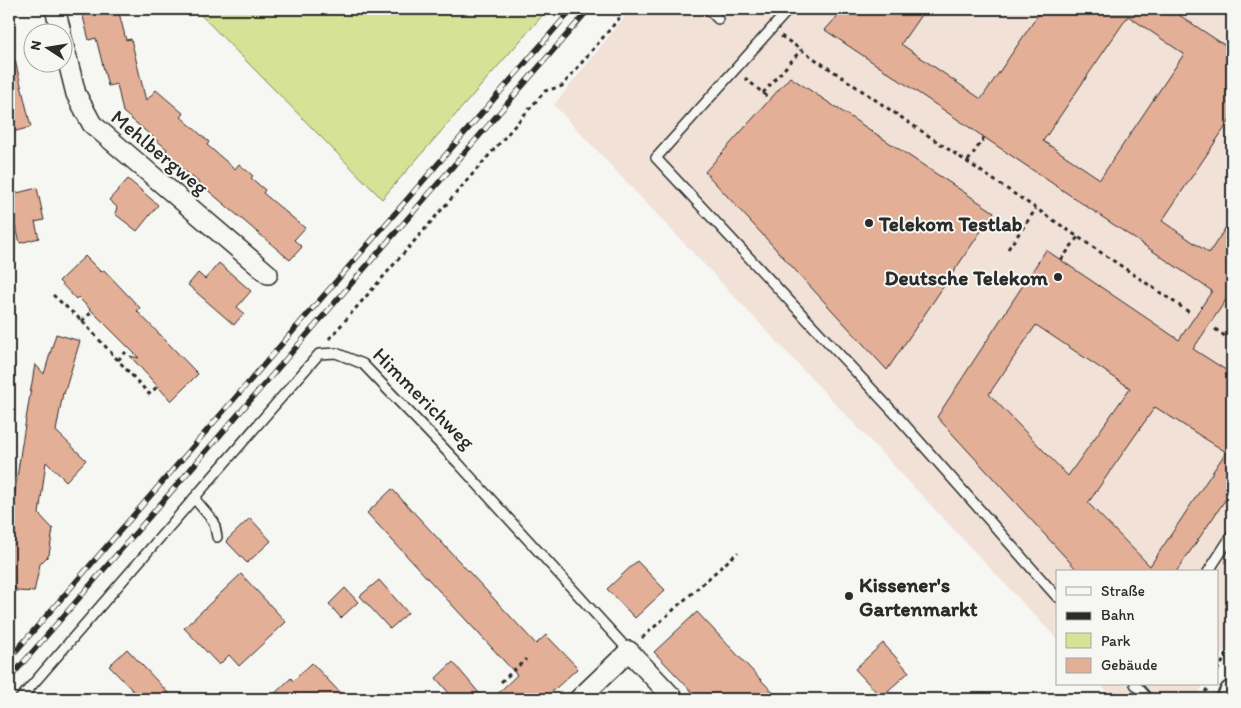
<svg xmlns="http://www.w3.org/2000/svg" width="1241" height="708" font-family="Itim,sans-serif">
  <rect width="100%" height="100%" fill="#f6f6f2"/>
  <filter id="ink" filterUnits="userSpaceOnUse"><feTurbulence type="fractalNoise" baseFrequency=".02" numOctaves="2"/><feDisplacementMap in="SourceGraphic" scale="10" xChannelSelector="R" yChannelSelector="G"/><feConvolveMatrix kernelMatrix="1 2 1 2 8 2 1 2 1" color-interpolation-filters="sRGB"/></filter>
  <g filter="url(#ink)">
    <!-- built -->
    <g fill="#f1e1d7">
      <polygon points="631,9 1232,9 1232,638 1217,663 1217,572 1057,572 1057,639 554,105"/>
      <polygon points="1100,684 1204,684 1195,699 1114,699"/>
    </g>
    <!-- green -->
    <polygon fill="#d6e295" stroke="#808660" points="195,9 548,9 382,199"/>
    <!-- building -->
    <g fill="#e4af97" stroke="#2b2b2b" fill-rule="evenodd">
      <polygon points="81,9 118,9 126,40 131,39 146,101 156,90 184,114 181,117 209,142 207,145 235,169 239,164 253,176 251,178 265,190 263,193 305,228 294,240 302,247 290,260 164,153 167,149 123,112 117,84 108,86 96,38 89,40"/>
      <path d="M 844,9 L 925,9 L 901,44 L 981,99 L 1042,9 L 1170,9 L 1232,50 L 1232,117 L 1162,221 L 1209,253 L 1232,218 L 1232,304 L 1226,300 L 1193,349 L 1232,374 L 1232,490 L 1176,572 L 1079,572 L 937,417 L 1046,250 L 1179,340 L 1212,291 L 825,30 ZM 1128,16 L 1184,54 L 1100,179 L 1043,141 ZM 1036,325 L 1130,388 L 1068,476 L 989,394 ZM 1155,407 L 1226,452 L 1150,566 L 1088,503 Z"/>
      <polygon points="15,60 31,127 9,133 9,61"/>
      <polygon points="790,77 994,212 887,370 705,172"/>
      <polygon points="128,179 158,205 137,231 115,214 117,207 109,200"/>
      <polygon points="37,188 44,220 35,222 39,238 20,243 16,227 9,228 9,195"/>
      <polygon points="85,256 101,272 104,270 140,308 137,311 198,374 171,401 130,356 139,358 78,297 76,299 59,281"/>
      <polygon points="219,263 251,291 237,307 244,313 234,325 188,285 198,273 205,279"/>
      <polygon points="56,334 80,341 64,394 63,393 56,431 86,460 66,481 46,462 39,514 53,529 49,555 40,564 34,592 17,591 17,589 9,587 9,534 21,450 35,364 44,374"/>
      <polygon points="392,489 536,644 546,635 578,668 544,699 492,699 517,675 367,513"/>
      <polygon points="250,518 271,541 247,563 226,541"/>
      <polygon points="637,561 665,590 635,618 607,589"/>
      <polygon points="241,574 286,622 239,666 229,655 219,665 184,628"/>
      <polygon points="379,580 408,613 390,629 360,596"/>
      <polygon points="345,588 358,602 341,618 329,604"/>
      <polygon points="697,612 779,699 699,699 654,652"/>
      <polygon points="883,643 909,672 881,697 855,669"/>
      <polygon points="127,649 174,699 141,699 109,666"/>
      <polygon points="453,662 484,699 454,699 436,678"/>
      <polygon points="312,663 346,699 269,699 291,678 293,681"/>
    </g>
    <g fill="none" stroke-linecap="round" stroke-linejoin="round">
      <!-- service casing -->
      <g stroke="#2b2b2b" stroke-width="12">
        <g id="service">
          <polyline points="708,9 718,19"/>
          <polyline points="789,9 656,158 897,416 1057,597"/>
          <polyline points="194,498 214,522 217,537"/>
          <polyline points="1208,572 1232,535"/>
          <polyline points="1135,684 1148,699"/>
          <polyline points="20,699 319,354 336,353 363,364 458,463 629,651"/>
        </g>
      </g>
      <!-- minor casing -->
      <g stroke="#2b2b2b" stroke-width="22">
        <g id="minor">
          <polyline points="55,9 61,32"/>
          <polyline points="62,38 76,94 92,124 268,274"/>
          <polyline points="579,699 629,651 674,699"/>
        </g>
      </g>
      <!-- tertiary casing -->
      <g stroke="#2b2b2b" stroke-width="28">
        <polyline id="tertiary" points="1229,699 1232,693"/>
      </g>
      <!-- path -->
      <g stroke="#2b2b2b" stroke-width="3" stroke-dasharray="4 4" stroke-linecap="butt">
        <polyline points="1227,9 1232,12"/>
        <polyline points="781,36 1189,312"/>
        <polyline points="745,78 770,99"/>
        <polyline points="763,93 801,50"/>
        <polyline points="968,161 984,138"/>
        <polyline points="1008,249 1036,209"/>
        <polyline points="1061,260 1078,237"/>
        <polyline points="53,295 82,321 149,394 157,387"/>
        <polyline points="82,321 93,311"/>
        <polyline points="1215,329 1232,341"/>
        <polyline points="329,339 545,91 562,86 627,9"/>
        <polyline points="118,360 126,352"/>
        <polyline points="1226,500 1232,504"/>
        <polyline points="642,638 738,552"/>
        <polyline points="1217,671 1232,646"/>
        <polyline points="501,682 526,659"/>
        <polyline points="1201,699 1208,687"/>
      </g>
      <!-- service -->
      <use href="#service" stroke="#f6f6f2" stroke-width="9"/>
      <!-- minor -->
      <use href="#minor" stroke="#f6f6f2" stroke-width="19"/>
      <!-- tertiary -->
      <use href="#tertiary" stroke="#f6f6f2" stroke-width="24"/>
      <!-- rail casing -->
      <g stroke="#2b2b2b" stroke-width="5.5">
        <g id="rail">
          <polyline points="9,659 572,9"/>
          <polyline points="9,679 589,9"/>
        </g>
      </g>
      <!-- rail -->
      <use href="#rail" stroke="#f6f6f2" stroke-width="4" stroke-dasharray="11" stroke-linecap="butt"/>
    </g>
  </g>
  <!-- markers -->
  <g fill="#2b2b2b" stroke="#f6f6f2" stroke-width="2">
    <circle cx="869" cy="223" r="5"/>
    <circle cx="1058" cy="277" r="5"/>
    <circle cx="849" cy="596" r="5"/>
  </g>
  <g text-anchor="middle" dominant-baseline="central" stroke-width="4" stroke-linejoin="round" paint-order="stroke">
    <!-- street labels -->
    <g font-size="21" fill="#2b2b2b" stroke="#f6f6f2">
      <text transform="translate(160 152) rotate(40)">Mehlbergweg</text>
      <text transform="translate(424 398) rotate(45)">Himmerichweg</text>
    </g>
    <!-- poi labels -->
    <g font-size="21" font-weight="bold" fill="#2b2b2b" stroke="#f6f6f2" text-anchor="start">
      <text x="879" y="223">Telekom Testlab</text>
      <text x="1048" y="277" text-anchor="end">Deutsche Telekom</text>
      <text x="859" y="584">Kissener's<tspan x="859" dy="24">Gartenmarkt</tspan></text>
    </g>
  </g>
  <!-- margin -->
  <rect width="1241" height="708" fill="none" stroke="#f6f6f2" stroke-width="30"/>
  <rect x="15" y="15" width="1211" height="678" fill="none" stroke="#2b2b2b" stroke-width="2" filter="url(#ink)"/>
  <!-- legend -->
  <rect x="1056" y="570" width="162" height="115" fill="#f6f6f2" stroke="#a5a5a2"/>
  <rect x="1066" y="587" width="25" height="8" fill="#f6f6f2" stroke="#a5a5a2"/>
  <text x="1101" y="596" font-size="15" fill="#2b2b2b">Straße</text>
  <rect x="1066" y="612" width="25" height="8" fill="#2b2b2b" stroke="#a5a5a2"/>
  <text x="1101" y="620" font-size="15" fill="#2b2b2b">Bahn</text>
  <rect x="1066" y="633" width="25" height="15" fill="#d6e295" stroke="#a5a5a2"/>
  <text x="1101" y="646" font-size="15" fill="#2b2b2b">Park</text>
  <rect x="1066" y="658" width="25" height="15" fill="#e4af97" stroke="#a5a5a2"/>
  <text x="1101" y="670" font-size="15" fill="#2b2b2b">Gebäude</text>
  <!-- north arrow -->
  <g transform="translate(48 48) rotate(282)"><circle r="24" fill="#f6f6f2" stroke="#a5a5a2"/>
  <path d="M0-4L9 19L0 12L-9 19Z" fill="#2b2b2b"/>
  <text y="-8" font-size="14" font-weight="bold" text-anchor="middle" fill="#2b2b2b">N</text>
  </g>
</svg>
